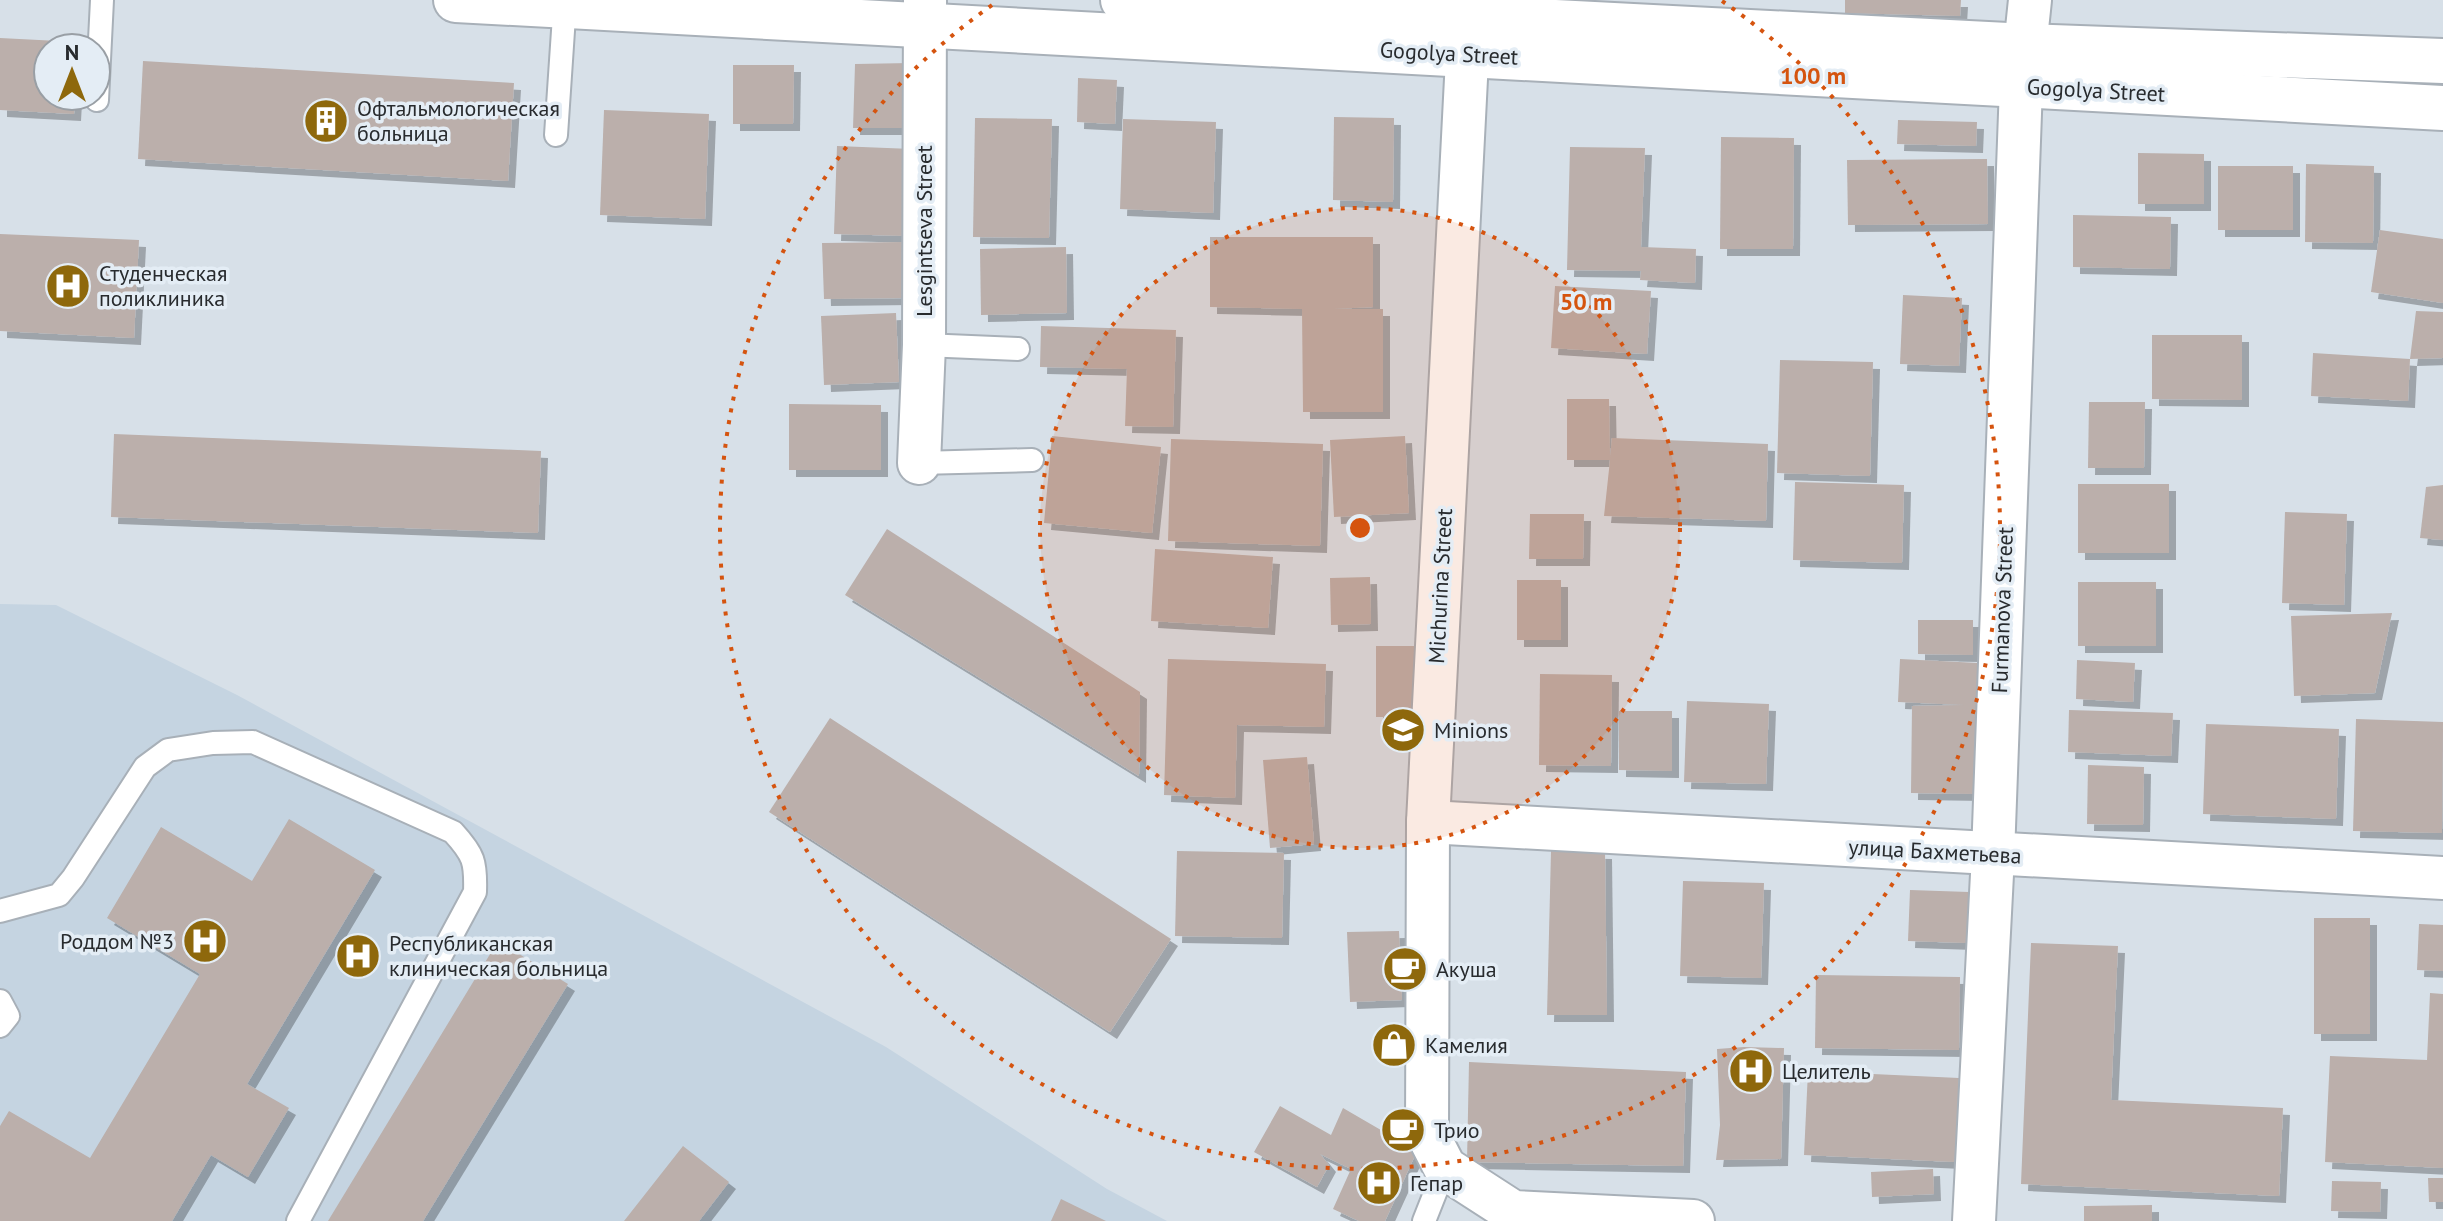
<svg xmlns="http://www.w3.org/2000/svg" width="2443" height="1221" font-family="'PT Sans',sans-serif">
  <defs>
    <filter id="shadow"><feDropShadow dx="7" dy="7" stdDeviation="0" flood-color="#0004"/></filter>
  </defs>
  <rect width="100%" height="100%" fill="#d7e0e8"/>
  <!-- built -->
  <polygon fill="#c5d4e1" points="0,604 56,605 237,695 886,1047 1107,1189 1167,1221 0,1221"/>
  <!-- building -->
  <g fill="#bbafab" filter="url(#shadow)">
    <polygon points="1845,0 1961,0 1960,16 1845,13"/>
    <polygon points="0,38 78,42 78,48 48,48 48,96 75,96 74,114 0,110"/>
    <polygon points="143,61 514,83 508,181 138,159"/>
    <polygon points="911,63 907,128 853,128 855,64"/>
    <polygon points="733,65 794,65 793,124 733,124"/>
    <polygon points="1078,78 1117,80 1115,124 1077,122"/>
    <polygon points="604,110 709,114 705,219 600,215"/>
    <polygon points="1334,117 1394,118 1393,202 1333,200"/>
    <polygon points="975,118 1052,119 1049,238 973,237"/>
    <polygon points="1123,119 1216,122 1213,213 1120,209"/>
    <polygon points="1898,120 1977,122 1976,146 1897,144"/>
    <polygon points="1721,137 1794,138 1793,249 1720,249"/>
    <polygon points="837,146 912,149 909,236 834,234"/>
    <polygon points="1570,147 1645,148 1641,247 1696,249 1695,283 1640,280 1641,271 1567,270"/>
    <polygon points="2138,153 2204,154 2204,204 2138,204"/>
    <polygon points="1987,159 1988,224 1848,225 1847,160"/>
    <polygon points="2306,164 2374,166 2373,243 2305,242"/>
    <rect x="2218" y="166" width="75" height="64"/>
    <polygon points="2073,215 2171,217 2170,269 2073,267"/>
    <polygon points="2380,230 2443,239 2443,303 2371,292"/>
    <polygon points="0,234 139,240 134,338 0,331"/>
    <polygon points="1210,237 1373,237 1373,307 1333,309 1383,309 1383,412 1303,412 1302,309 1210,307"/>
    <polygon points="904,242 905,298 824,299 822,243"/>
    <polygon points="1066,247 1067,313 981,315 980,249"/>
    <polygon points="1555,286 1651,291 1647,354 1551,348"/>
    <polygon points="1903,295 1962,298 1959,366 1900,364"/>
    <polygon points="2416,311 2443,312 2443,358 2410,359 2408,401 2311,396 2313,353 2410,359"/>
    <polygon points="896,313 899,382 824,385 821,316"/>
    <polygon points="1041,326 1176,330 1173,427 1125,426 1127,369 1040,367"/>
    <polygon points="2152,335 2242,335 2242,400 2152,399"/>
    <polygon points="1780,360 1873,362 1870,476 1777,473"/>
    <polygon points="1567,399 1609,399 1610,457 1612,438 1768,444 1766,521 1604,516 1610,460 1567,460"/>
    <polygon points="2089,402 2145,402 2144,468 2088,468"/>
    <polygon points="789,404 881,405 881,470 789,470"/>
    <polygon points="114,434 541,451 538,533 111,517"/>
    <polygon points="1052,436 1161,447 1152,533 1044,523"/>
    <polygon points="1405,436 1409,513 1334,517 1330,440"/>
    <polygon points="1171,439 1323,444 1320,546 1168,541"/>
    <polygon points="1795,482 1904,485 1902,563 1793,560"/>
    <rect x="2078" y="484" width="91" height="69"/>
    <polygon points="2443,485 2443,540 2420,538 2426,487"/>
    <polygon points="2285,512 2347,514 2344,605 2282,603"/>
    <polygon points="1530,514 1584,514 1583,559 1529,559"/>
    <polygon points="887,529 1140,692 1139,776 845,595"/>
    <polygon points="1155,549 1273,557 1268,628 1151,621"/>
    <polygon points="1370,577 1371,624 1331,625 1330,578"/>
    <rect x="1517" y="580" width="44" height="60"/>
    <rect x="2078" y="582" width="78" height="64"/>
    <polygon points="2392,613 2375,693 2294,696 2291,616"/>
    <polygon points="1918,620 1973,620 1973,655 1918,654"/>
    <rect x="1376" y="646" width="40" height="71"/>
    <polygon points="1168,659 1326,664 1324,727 1237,725 1235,798 1164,795"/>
    <polygon points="1900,659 1978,663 1977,794 1911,793 1912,706 1964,705 1898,702"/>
    <polygon points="2077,660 2135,663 2133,702 2076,699"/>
    <polygon points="1540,674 1612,675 1611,766 1539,765"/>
    <polygon points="1687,701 1769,704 1766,784 1684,782"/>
    <polygon points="2069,710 2173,713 2171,756 2068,752"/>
    <polygon points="1619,711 1672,711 1672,771 1619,770"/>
    <polygon points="830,718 1171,939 1110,1032 769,812"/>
    <polygon points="2356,719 2443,722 2442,833 2353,831"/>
    <polygon points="2206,724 2339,729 2336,819 2203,814"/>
    <polygon points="1307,757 1314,844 1270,848 1263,760"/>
    <polygon points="2088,765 2144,767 2143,825 2087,824"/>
    <polygon points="289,819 375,870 247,1084 289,1108 248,1177 211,1155 172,1221 0,1221 0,1126 9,1111 90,1158 200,974 107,918 161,827 252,881"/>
    <polygon points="1177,851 1284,853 1282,938 1175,936"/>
    <polygon points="1551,851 1605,852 1607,1015 1547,1015"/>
    <polygon points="1683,881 1764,883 1761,978 1680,976"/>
    <polygon points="1910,890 1969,892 1967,943 1908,941"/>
    <rect x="2314" y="918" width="56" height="116"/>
    <polygon points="2419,924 2443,925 2443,971 2417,970"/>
    <polygon points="1399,931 1402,1000 1350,1002 1347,932"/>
    <polygon points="498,941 568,984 423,1221 328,1221"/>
    <polygon points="2031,943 2118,946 2111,1100 2283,1108 2279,1196 2021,1184"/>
    <polygon points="1816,975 1960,977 1959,1050 1815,1048"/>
    <polygon points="2430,993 2443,994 2443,1168 2325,1162 2330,1056 2427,1060"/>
    <polygon points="1744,1047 1784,1048 1781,1159 1716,1160 1720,1125 1717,1049"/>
    <polygon points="1469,1062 1686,1072 1683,1166 1467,1162"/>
    <polygon points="1808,1071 1959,1078 1955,1162 1804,1155"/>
    <polygon points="1280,1106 1331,1135 1343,1108 1417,1151 1385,1221 1359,1221 1333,1209 1351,1169 1320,1154 1329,1165 1317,1187 1254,1152"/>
    <polygon points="683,1146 729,1182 699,1221 624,1221"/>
    <polygon points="1933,1169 1934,1194 1872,1197 1871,1172"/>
    <polygon points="2428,1178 2443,1178 2443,1202 2429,1202"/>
    <polygon points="2332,1181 2381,1182 2380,1212 2331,1211"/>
    <polygon points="1061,1199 1106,1221 1051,1221"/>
    <polygon points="2152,1205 2152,1221 2084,1221 2084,1206"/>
  </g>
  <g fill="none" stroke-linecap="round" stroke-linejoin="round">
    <!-- lane casing -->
    <g stroke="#a8b0b8" stroke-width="26">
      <g id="lane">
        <polyline points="97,100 102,0"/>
        <polyline points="556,135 565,1"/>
        <polyline points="924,345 1018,349"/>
        <polyline points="919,463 1032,460"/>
        <path d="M 0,911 L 59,895 L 73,878 L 145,767 L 168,750 L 213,743 L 253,742 L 453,832 C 474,855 476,862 475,892 L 298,1221"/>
        <polyline points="0,1001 8,1016 0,1026"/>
        <polyline points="1424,1221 1445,1168"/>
      </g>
    </g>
    <!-- street casing -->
    <g stroke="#a8b0b8" stroke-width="46">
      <g id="street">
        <polyline points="1469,20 1428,822 1427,1133 1445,1168 1513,1212 1693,1221"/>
        <polyline points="919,463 924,345 925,0"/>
        <polyline points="1428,822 2443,878"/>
        <polyline points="1974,1221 1993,855 2021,86 2030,0"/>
      </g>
    </g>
    <!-- secondary casing -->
    <g stroke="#a8b0b8" stroke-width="48">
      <g id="secondary">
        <polyline points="456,0 2443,108"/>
        <polyline points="1123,0 2027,46 2443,61"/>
      </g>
    </g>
    <!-- lane -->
    <use href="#lane" stroke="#fff" stroke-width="22"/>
    <!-- street -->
    <use href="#street" stroke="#fff" stroke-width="42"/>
    <!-- secondary -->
    <use href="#secondary" stroke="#fff" stroke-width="44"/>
  </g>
  <!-- distance rings -->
  <circle cx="1360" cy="528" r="320" fill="#d5540f" fill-opacity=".12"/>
  <g fill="none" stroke="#d5540f" stroke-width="4" stroke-dasharray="4 8">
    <circle cx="1360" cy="528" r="320"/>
    <path d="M1722 1A640 640 0 1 1 998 1"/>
  </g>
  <!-- icons -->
  <defs>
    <g id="building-disc" transform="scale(2.3)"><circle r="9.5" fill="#8e680c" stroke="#e4edf5"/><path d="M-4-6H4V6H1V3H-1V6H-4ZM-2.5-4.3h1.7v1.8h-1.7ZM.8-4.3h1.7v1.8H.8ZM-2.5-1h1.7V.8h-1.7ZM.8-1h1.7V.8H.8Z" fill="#fff"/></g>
    <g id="hospital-disc" transform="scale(2.3)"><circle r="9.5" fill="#8e680c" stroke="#e4edf5"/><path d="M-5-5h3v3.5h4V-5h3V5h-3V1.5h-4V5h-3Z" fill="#fff"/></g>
    <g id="school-disc" transform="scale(2.3)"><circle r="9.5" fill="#8e680c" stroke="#e4edf5"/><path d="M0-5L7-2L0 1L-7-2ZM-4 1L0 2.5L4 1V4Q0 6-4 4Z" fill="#fff"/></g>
    <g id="cafe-disc" transform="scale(2.3)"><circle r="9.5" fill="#8e680c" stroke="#e4edf5"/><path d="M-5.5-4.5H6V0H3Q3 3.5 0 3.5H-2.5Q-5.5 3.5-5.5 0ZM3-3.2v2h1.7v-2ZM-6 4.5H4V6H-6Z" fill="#fff"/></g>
    <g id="shop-disc" transform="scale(2.3)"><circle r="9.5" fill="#8e680c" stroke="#e4edf5"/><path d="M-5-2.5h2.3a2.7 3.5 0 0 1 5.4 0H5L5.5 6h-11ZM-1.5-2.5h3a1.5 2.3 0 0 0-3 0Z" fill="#fff"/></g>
  </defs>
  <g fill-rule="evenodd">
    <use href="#building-disc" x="326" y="121"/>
    <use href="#hospital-disc" x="68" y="286"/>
    <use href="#school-disc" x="1403" y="730"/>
    <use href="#hospital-disc" x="205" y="941"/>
    <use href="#hospital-disc" x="358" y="956"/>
    <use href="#cafe-disc" x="1405" y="969"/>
    <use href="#shop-disc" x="1394" y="1045"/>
    <use href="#hospital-disc" x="1751" y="1071"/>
    <use href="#cafe-disc" x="1403" y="1130"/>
    <use href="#hospital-disc" x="1379" y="1183"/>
  </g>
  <g text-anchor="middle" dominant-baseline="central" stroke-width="7" stroke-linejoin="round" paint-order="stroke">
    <!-- street labels -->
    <g font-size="22" fill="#282b2e" stroke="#e4edf5">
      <text transform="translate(1449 53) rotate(3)">Gogolya Street</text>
      <text transform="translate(2096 90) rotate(3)">Gogolya Street</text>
      <text transform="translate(924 231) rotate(-90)">Lesgintseva Street</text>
      <text transform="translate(1440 586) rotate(-87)">Michurina Street</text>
      <text transform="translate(2002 610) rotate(-88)">Furmanova Street</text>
      <text transform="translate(1935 851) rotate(3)">улица Бахметьева</text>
    </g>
    <!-- poi labels -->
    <g font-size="22" fill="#282b2e" stroke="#e4edf5" text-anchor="start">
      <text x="357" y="108">Офтальмологическая<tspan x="357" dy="25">больница</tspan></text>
      <text x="99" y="273">Студенческая<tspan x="99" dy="25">поликлиника</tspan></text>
      <text x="1434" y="730">Minions</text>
      <text x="174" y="941" text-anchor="end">Роддом №3</text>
      <text x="389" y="943">Республиканская<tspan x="389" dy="25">клиническая больница</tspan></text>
      <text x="1436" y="969">Акуша</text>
      <text x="1425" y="1045">Камелия</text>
      <text x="1782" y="1071">Целитель</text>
      <text x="1434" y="1130">Трио</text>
      <text x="1410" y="1183">Гепар</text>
    </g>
  </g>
  <circle cx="1360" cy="528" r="12" fill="#d5540f" stroke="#e4edf5" stroke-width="4"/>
  <g font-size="24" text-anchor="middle" font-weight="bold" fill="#d5540f" stroke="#e4edf5" stroke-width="7" stroke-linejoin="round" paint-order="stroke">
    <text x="1813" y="84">100 m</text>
    <text x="1586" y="310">50 m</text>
  </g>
  <!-- north arrow -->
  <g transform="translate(72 72)"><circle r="38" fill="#e4edf5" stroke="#999fa5" stroke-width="2"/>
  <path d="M0-6L14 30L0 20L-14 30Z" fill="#8e680c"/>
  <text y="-12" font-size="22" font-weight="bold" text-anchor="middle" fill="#282b2e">N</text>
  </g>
</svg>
